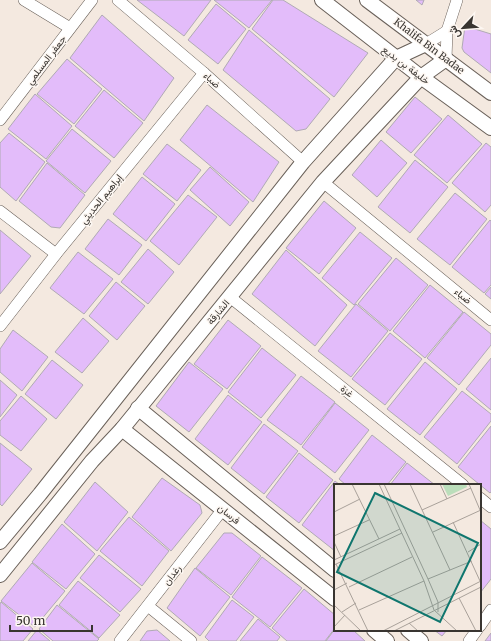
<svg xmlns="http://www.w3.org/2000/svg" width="491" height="641" font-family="Merriweather,Vazirmatn,serif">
  <rect width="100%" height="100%" fill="#f4e9e0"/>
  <!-- building -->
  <g fill="#e3bcfa" stroke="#b0aab4">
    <polygon points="137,0 211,0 184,36"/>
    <polygon points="214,0 272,0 249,28"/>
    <polygon points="273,0 283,0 368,53 334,97 252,29"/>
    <polygon points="416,0 424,0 422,5"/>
    <polygon points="216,4 246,29 218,64 188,40"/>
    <polygon points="102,15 174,78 144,121 70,58"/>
    <polygon points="465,26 491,34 491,73 464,52 462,48"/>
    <polygon points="249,30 330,99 306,129 296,131 223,70"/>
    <polygon points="67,59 102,89 74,124 37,94"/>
    <polygon points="104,90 143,123 114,158 75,126"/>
    <polygon points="35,94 72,126 46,159 8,129"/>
    <polygon points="415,97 442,119 411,153 386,132"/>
    <polygon points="207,105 279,162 253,202 180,140"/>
    <polygon points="448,115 482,144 447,183 414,155"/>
    <polygon points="72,129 111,161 85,193 46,161"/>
    <polygon points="9,133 45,162 16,201 0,187 0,143"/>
    <polygon points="381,140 407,163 377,197 352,175"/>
    <polygon points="486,143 491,147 491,205 485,212 452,183"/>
    <polygon points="167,144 201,170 177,201 143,174"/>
    <polygon points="415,160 448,187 410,233 378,207"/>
    <polygon points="47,163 85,195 60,228 51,227 19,201"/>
    <polygon points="210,167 249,202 230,226 190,190"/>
    <polygon points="142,177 175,204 146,241 113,214"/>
    <polygon points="455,193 487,219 450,265 417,239"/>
    <polygon points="188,195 217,217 179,265 150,241"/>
    <polygon points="324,201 356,228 319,274 286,248"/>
    <polygon points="108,219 142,245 119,275 85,249"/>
    <polygon points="490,220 491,221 491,285 484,293 452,267"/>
    <polygon points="0,230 31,256 0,294"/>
    <polygon points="360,232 392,258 354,305 322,278"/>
    <polygon points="148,249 174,272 148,304 121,282"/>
    <polygon points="286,250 347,305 315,346 252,294"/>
    <polygon points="78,252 113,279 84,314 50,288"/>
    <polygon points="396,258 428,285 390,331 358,304"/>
    <polygon points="116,282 145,306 117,340 89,316"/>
    <polygon points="430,285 463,312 425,358 393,331"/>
    <polygon points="491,287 491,299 485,294"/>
    <polygon points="356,304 388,331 351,377 318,351"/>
    <polygon points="464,312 491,334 491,345 459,385 427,358"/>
    <polygon points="83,318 109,341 82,373 55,352"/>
    <polygon points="228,320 261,346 227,389 194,364"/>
    <polygon points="13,330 48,357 22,391 0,372 0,349"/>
    <polygon points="390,333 422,359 385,405 352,379"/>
    <polygon points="262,348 296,375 261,418 228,392"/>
    <polygon points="491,358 491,410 466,389"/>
    <polygon points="52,360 83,385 56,419 25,394"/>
    <polygon points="189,362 223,389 189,432 156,406"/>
    <polygon points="425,362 457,389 420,435 387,409"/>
    <polygon points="301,376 335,402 301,445 267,420"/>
    <polygon points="0,380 17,395 0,417"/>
    <polygon points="462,391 491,414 491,421 457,464 424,437"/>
    <polygon points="228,395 262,422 228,465 195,439"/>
    <polygon points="21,396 47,419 21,451 0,435 0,421"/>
    <polygon points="335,403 369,430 335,473 302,447"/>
    <polygon points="264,424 298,451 264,494 231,468"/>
    <polygon points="491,426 491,492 490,493 458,467"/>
    <polygon points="372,435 406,462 387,485 346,485 339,479"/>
    <polygon points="0,443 32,469 2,506 0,504"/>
    <polygon points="299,453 333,480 299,523 266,497"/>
    <polygon points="407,463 435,485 390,485"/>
    <polygon points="162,478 200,505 202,513 171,551 132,517"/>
    <polygon points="335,481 340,485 335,485 335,551 302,525"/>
    <polygon points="95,482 128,512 97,551 64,522"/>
    <polygon points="129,517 169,551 142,586 100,551"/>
    <polygon points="480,520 491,529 491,579 480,593"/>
    <polygon points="62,524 95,554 66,589 32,562"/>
    <polygon points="224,533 232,533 261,556 231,595 196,568"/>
    <polygon points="99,555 141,589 120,612 80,578"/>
    <polygon points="262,557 302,588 270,627 232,597"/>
    <polygon points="32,563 65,591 35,627 1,601"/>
    <polygon points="195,568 230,597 200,636 167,608"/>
    <polygon points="78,581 120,615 99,638 59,605"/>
    <polygon points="304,589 335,615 335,628 325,641 287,641 272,628"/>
    <polygon points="232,600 254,617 236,641 209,641 205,637"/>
    <polygon points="1,602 33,629 23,641 0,641 0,604"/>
    <polygon points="57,605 99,639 97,641 53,641 39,629"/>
    <polygon points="258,619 280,637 277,641 240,641"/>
    <polygon points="335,629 353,630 365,641 326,641"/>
    <polygon points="37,630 50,641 28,641"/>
    <polygon points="157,630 170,641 140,641 147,631"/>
    <polygon points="434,630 447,630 442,636"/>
    <polygon points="491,633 491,641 485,641"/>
  </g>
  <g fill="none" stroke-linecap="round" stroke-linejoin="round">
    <!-- minor casing -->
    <g stroke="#696059" stroke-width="12">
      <g id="minor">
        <polyline points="24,0 70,28"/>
        <polyline points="118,0 204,73 303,162"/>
        <polyline points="426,44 447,31"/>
        <polyline points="446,59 447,31 457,0"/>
        <polyline points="0,120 92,0"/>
        <polyline points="323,182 491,320"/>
        <polyline points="0,211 56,254"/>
        <polyline points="230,297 463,485"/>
        <polyline points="0,326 56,254 204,73"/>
        <polyline points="480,498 491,507"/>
        <polyline points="148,606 191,641"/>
        <polyline points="480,626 491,610"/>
        <polyline points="120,641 223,509"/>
        <polyline points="469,641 477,630"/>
      </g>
    </g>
    <!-- tertiary casing -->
    <g stroke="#696059" stroke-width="16">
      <g id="tertiary">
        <polyline points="322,0 421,77 491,128"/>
        <polyline points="367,0 491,93"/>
        <polyline points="138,408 335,570"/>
        <polyline points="122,429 335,599"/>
        <polyline points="0,542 40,494 303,162 396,58 426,44"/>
        <polyline points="0,575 92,461 122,429 323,182 421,77 446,59"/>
        <polyline points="374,630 387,641"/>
        <polyline points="408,630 421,641"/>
      </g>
    </g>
    <!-- minor -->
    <use href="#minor" stroke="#fff" stroke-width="11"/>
    <!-- tertiary -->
    <use href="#tertiary" stroke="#fff" stroke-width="14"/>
  </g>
  <g text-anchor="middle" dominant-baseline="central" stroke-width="3" stroke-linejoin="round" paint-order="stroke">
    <!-- street labels -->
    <g font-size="10" fill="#393531" stroke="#fdf7f2">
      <text transform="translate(429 46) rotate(37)">Khalifa Bin Badae</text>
      <text transform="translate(46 60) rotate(-53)">جعفر المسلمي</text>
      <text transform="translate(406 65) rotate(37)">خليفة بن بديع</text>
      <text transform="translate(212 80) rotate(42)">ضباء</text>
      <text transform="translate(101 199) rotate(-51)">إبراهيم الحديثي</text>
      <text transform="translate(463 296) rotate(39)">ضباء</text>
      <text transform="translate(218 312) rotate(-50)">الشارقة</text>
      <text transform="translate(347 391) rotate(39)">غزة</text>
      <text transform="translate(229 514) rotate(39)">فرسان</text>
      <text transform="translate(172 575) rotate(-53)">رغدان</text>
    </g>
  </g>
  <!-- overview -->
  <g transform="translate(334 484)">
    <rect width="147" height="147" fill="#f4e9e0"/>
    <path d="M 108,0 L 132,0 L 133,3 L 114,12 Z" fill="#bbdebb"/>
    <path fill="none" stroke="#a9a19a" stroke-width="1" d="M 18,0 L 45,55M 45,0 L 90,97 L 100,126 L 123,147M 50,0 L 94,95 L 104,118 L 104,128M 76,0 L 116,86M 106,0 L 113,15M 135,0 L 146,26M 88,26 L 137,4M 0,28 L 26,15M 119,38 L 146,97M 99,48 L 147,26M 0,52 L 35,36M 0,58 L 7,73M 134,68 L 147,60M 0,76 L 66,45M 2,80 L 34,147M 0,81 L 68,49M 94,95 L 138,77M 15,103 L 78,73M 0,106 L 13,99M 125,114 L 142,147M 0,121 L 27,147M 25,126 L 90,97M 8,128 L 22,119M 75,139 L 84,147M 0,143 L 11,131M 49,147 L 147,97M 60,147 L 147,103"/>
    <path fill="#0f766e" fill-opacity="0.15" stroke="#0f766e" stroke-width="2" d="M 41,9 L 144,59 L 106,138 L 3,88 Z"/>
    <rect width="147" height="147" fill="none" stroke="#393531" stroke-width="2"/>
  </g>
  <!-- north arrow -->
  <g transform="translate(463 28) rotate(244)" stroke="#fdf7f2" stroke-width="3" paint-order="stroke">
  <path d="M0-3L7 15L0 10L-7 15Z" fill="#393531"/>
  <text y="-6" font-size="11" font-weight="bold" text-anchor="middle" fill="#393531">ش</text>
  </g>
  <!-- scale -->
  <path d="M10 625v6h82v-6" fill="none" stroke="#393531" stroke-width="2"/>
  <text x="16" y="625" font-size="12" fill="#393531" stroke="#fdf7f2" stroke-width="3" paint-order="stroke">50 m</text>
</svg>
